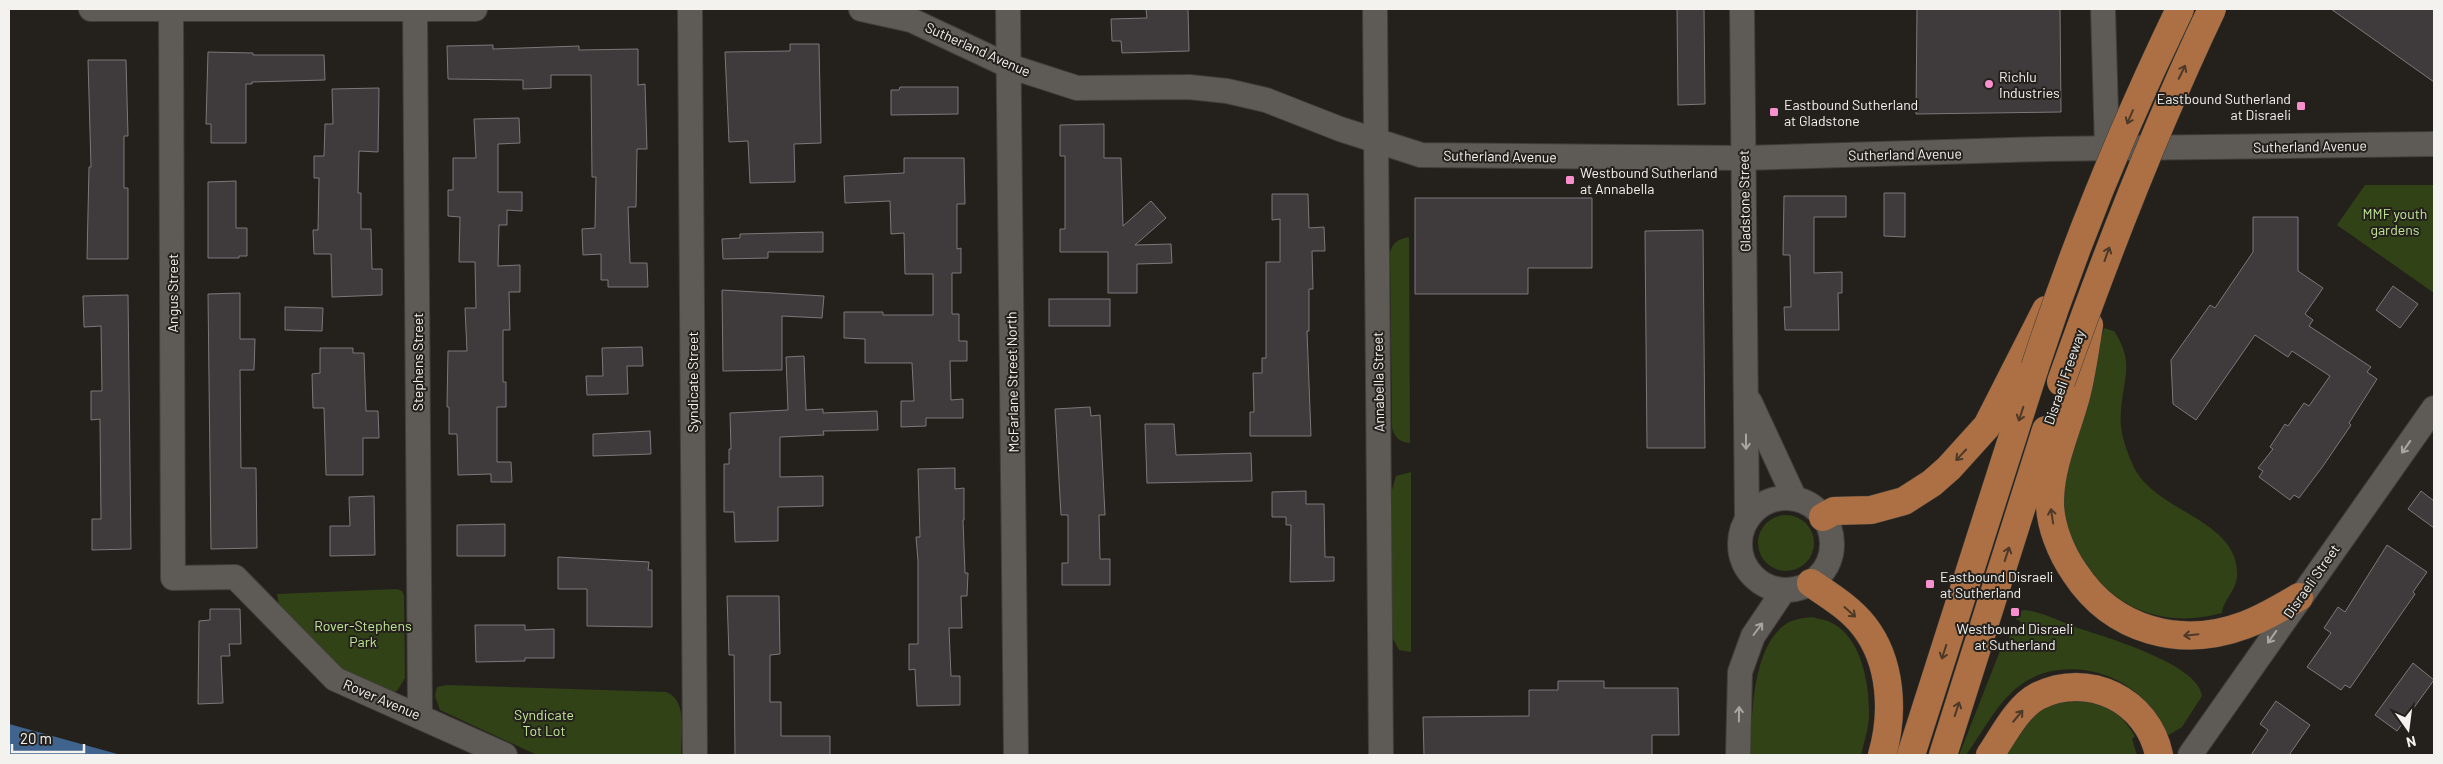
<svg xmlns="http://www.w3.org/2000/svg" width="2443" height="764" font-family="Barlow,sans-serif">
  <rect width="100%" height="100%" fill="#24211d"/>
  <!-- green -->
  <g fill="#304216">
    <polygon points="2365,185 2434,185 2434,293 2337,225"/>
    <path d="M 1409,237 L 1410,443 C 1399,442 1394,437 1392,427 L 1390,253 C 1392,243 1398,239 1409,237 Z"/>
    <path d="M 2104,328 L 2114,331 C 2135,363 2123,377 2121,412 C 2119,429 2125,447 2132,463 C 2151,512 2239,518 2237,575 C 2237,590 2223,600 2222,613 C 2187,623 2148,620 2117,597 C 2078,570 2054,520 2064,471 C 2068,450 2076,430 2082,409 C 2090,382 2097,355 2104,328 Z"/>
    <polygon points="1411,472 1411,652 1399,650 1392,637 1392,490 1396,476"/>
    <circle cx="1786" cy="543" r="28"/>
    <polygon points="397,589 402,591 404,596 405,678 397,691 389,693 337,666 279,605 277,594"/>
    <path d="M 2023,610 C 2042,611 2061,622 2078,628 C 2105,637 2199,664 2202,696 L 2182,727 L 2167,736 C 2160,722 2153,709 2142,698 C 2111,667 2055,658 2019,686 C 1997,703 1982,733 1966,755 L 1959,755 L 2000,651 L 2005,652 L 2011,633 L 2017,634 L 2021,622 L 2016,619 L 2017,615 Z"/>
    <path d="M 1812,617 C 1819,619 1828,620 1834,624 C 1863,641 1870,688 1869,718 C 1868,730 1864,743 1861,755 L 1751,755 C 1751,719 1752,646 1786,624 C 1793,619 1804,618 1812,617 Z"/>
    <path d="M 447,685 L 666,692 C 688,700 681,735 681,755 L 537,755 L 440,710 L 435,696 L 437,687 Z"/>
    <path d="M 2059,700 C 2095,702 2115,703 2135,736 L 2132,739 L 2137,755 L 1998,755 L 2021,722 Z"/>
  </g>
  <!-- water -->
  <polygon fill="#40648e" points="9,724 121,755 9,755"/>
  <!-- building -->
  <g fill="#3f3a3c" stroke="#7d777a">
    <polygon points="1146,9 1188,9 1189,51 1122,53 1121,41 1112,41 1111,19 1147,18"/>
    <polygon points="1677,9 1704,9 1705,104 1678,105"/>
    <polygon points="1917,9 2060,9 2061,112 1916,114"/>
    <polygon points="2331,9 2434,9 2434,82"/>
    <polygon points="790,44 819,44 821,143 794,144 795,182 750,183 748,141 729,142 725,52 790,51"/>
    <polygon points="493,45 493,49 579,46 579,50 638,49 638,85 645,84 647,149 637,149 636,207 628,207 630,263 647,263 648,287 608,287 608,280 601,280 601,254 583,255 582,229 595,228 596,177 592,177 591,75 551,75 551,88 523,89 523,80 448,79 447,46"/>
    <polygon points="208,52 253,53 253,55 324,55 325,80 252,82 252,84 246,84 246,143 211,143 211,124 206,124"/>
    <polygon points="88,60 126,60 128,136 124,136 124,188 128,188 128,259 87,259 89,167 91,167"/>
    <polygon points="900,87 958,87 958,114 891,115 891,90 899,90"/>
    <polygon points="379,88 378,152 359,151 358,193 361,193 361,229 371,229 372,269 382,269 382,295 332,297 331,254 314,254 313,230 318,230 319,178 314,178 314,156 324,156 325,124 333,124 332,89"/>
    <polygon points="519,118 520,143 498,144 498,192 522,192 522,211 507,210 507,225 499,225 498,266 520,265 520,292 509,292 510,330 503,330 503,382 506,382 506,407 497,407 497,462 511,462 512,482 491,482 491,474 458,475 457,434 449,434 449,407 447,407 448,351 467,351 465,308 476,308 475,262 459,262 460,217 448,216 448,190 453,190 453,158 476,158 474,119"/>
    <polygon points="1104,124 1104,158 1121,158 1123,226 1151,201 1166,218 1135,245 1171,244 1172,263 1137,264 1137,293 1108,293 1108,252 1060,252 1060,229 1065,229 1065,156 1060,156 1060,125"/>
    <polygon points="904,158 964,158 965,204 957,204 957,249 961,248 961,273 952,273 952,314 959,314 959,341 967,341 967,361 950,361 951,400 963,399 963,418 926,418 926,426 901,427 901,401 914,401 912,363 865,363 865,339 844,338 844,312 883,312 883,315 933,315 933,274 905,274 904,233 891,234 890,201 845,203 844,176 904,173"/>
    <polygon points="236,181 236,228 247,228 247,256 239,256 239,258 208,258 208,182"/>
    <polygon points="1884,193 1905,193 1905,237 1884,236"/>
    <polygon points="1272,194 1308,194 1309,228 1324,227 1325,251 1312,251 1313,289 1309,289 1309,331 1307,331 1311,436 1250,436 1250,412 1254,412 1253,373 1262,373 1262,358 1266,358 1266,262 1280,262 1280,219 1272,220"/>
    <polygon points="1784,196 1846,196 1846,217 1814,217 1814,273 1842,272 1842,293 1838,293 1839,330 1785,330 1784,307 1791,307 1790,255 1783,255"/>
    <polygon points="1415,198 1592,198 1592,268 1528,268 1528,294 1415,294"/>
    <polygon points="2253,217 2298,217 2298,271 2323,288 2305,314 2313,320 2309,326 2371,367 2367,372 2377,379 2349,423 2351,425 2323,466 2299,498 2294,495 2290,500 2259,477 2263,471 2258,468 2273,449 2270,447 2285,424 2288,426 2304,403 2309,406 2330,376 2292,351 2288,357 2255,335 2196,420 2173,404 2171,360 2210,305 2215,308 2253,252"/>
    <polygon points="1703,230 1705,448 1647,448 1645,231"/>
    <polygon points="823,232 823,252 768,252 768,258 723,259 722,239 740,238 740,234"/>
    <polygon points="2393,286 2418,304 2400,328 2376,310"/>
    <polygon points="722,290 824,296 822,318 782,316 782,370 723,371"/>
    <polygon points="240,293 240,339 255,339 254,370 240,370 241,468 256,468 257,548 211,549 208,294"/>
    <polygon points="128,295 131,549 92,550 92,519 101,519 100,419 91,420 91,391 102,391 101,326 84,327 83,296"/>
    <rect x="1049" y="299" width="61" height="27"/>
    <polygon points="285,307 323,308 322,331 285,330"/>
    <polygon points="642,347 643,366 627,366 628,394 587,395 586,376 603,376 602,348"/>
    <polygon points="320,348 353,348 353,353 364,353 366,411 378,411 379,438 363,438 363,475 326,475 324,408 313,408 312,374 320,373"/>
    <polygon points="804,356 806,410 823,409 823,413 877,411 878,430 823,431 824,435 780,437 780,477 823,476 823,506 778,507 778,541 735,542 734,512 724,512 724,464 729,464 729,449 731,449 730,413 788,410 786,357"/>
    <polygon points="1090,407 1091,416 1100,415 1105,515 1099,515 1100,559 1110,559 1110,585 1062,585 1062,563 1068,563 1068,515 1061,515 1055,409"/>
    <polygon points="1145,424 1174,424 1176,455 1251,453 1252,481 1147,483"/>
    <polygon points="650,431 651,454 593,456 593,434"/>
    <polygon points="955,468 955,489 964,488 964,520 963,520 965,573 968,573 967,596 961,596 962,628 949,628 951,676 960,676 960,705 917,706 915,669 909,670 909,644 918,644 918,561 916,537 920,537 918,469"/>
    <polygon points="1306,491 1306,504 1324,504 1325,557 1334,557 1334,581 1290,582 1291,525 1286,525 1286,517 1272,517 1272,492"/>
    <polygon points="2421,491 2434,501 2434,528 2408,509"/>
    <polygon points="374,496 375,555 330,556 330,526 350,526 349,497"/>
    <polygon points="505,524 505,556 457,556 457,525"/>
    <polygon points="2387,545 2427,572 2413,592 2415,594 2350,688 2345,685 2341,690 2307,667 2331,633 2324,628 2338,607 2345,612"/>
    <polygon points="558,557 649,562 648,570 652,570 652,627 587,626 587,589 558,589"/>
    <polygon points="727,596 779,596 780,654 770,655 770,702 781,702 781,736 830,736 830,755 735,755 734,655 729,655"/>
    <polygon points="210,609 240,609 241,644 229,644 230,656 221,656 223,703 198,704 199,621 210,620"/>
    <polygon points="475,625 525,625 525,630 554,629 554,658 525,658 525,661 476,662"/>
    <polygon points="2413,663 2434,680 2397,731 2375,715"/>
    <polygon points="1558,681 1604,681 1604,688 1678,688 1679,735 1652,735 1652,755 1424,755 1423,717 1529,716 1529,690 1558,690"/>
    <polygon points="2276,701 2310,725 2289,755 2251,755 2268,730 2260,724"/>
  </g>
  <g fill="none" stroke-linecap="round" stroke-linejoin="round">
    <!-- minor casing -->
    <g stroke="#403e3a" stroke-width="26">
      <g id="minor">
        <polyline points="91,9 475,9"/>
        <polyline points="171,9 173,578 235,577 335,679 505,755"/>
        <polyline points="415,9 420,715"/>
        <polyline points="690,9 695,755"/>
        <polyline points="861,9 911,20 1009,66 1077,88 1189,87 1227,91 1266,100 1340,129 1421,155 1743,158 2046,149 2434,144"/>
        <polyline points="1008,9 1016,755"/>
        <polyline points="1375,9 1381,755"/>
        <polyline points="1742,9 1747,520"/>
        <polyline points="2103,9 2107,148"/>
        <polyline points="1750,402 1795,499"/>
        <circle cx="1786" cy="544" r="46"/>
        <polyline points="1738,755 1740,672 1753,636 1784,590"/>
        <polyline points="2190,755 2434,408"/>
      </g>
    </g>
    <!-- major casing -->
    <g stroke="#403e3a" stroke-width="29">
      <g id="major">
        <path d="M 2089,325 C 2085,349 2082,373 2076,396 C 2067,430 2051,463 2050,499 C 2049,524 2061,553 2075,573 C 2113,631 2181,649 2245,625 C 2264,618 2282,607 2299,597"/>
        <polyline points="1823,517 1834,511 1871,510 1904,501 1932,483 1949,468 1987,426 2046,310"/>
        <path d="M 1811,583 C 1830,596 1850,608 1864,626 C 1892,662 1894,714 1882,755"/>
        <polyline points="1911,755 2035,367"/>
        <polyline points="1943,755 2046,430"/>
        <path d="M 1990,755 C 2003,736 2017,707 2038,696 C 2088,671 2148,700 2159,755"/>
      </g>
    </g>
    <!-- minor -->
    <use href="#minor" stroke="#5e5a56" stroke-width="24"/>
    <!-- major -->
    <use href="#major" stroke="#ad7044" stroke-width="28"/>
    <!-- major-bridge casing -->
    <g stroke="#403e3a" stroke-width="29" stroke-linecap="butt">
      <g id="major-bridge">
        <path d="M 2035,367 C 2075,244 2124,125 2180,9"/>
        <path d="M 2061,382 C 2106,255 2154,131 2212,9"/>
      </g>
    </g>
    <!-- major-bridge -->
    <use href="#major-bridge" stroke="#ad7044" stroke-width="28"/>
  </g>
  <!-- one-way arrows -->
  <defs><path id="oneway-shaft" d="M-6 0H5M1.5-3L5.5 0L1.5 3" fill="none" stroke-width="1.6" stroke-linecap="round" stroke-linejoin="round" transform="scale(1.25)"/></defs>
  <g stroke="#4d3929">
    <use href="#oneway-shaft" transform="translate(2182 72) rotate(-64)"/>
    <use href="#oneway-shaft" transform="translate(2130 117) rotate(113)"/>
    <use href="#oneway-shaft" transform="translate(2107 254) rotate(-70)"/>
    <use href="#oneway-shaft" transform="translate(2021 414) rotate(108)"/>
    <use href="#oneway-shaft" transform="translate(1961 455) rotate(133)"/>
    <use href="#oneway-shaft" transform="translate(2052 516) rotate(-99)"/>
    <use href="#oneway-shaft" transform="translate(2007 554) rotate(-72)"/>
    <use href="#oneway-shaft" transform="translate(1850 612) rotate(42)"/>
    <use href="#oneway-shaft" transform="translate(2191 635) rotate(174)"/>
    <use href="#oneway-shaft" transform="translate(1944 652) rotate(108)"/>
    <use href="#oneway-shaft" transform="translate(1957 709) rotate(-72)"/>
    <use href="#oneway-shaft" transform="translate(2018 716) rotate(-50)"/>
  </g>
  <g stroke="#a9a6a2">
    <use href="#oneway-shaft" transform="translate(1746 442) rotate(90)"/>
    <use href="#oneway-shaft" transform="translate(2406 447) rotate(125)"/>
    <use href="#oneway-shaft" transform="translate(1758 629) rotate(-53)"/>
    <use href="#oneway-shaft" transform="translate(2272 637) rotate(125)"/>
    <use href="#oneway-shaft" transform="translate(1739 714) rotate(-89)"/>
  </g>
  <!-- markers -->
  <g fill="#f790cd" stroke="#24211d" stroke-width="2">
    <circle cx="1989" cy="84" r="5"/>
    <rect x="2296" y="101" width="10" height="10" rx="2.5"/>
    <rect x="1769" y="107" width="10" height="10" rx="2.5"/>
    <rect x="1565" y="175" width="10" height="10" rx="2.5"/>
    <rect x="1925" y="579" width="10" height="10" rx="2.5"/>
    <rect x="2010" y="607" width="10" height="10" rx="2.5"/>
  </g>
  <g text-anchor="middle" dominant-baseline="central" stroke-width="4" stroke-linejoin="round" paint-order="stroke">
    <!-- street labels -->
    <g font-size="14" fill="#f4f2ef" stroke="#24211d">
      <text transform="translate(978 49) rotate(24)">Sutherland Avenue</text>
      <text transform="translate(2310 146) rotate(-1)">Sutherland Avenue</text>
      <text transform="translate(1905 154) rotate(-1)">Sutherland Avenue</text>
      <text transform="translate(1500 156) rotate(1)">Sutherland Avenue</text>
      <text transform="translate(1744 201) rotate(-91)">Gladstone Street</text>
      <text transform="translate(172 293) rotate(-90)">Angus Street</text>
      <text transform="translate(417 362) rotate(-90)">Stephens Street</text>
      <text transform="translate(2064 377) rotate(-71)">Disraeli Freeway</text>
      <text transform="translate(692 382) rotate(-90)">Syndicate Street</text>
      <text transform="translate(1012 382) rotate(-91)">McFarlane Street North</text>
      <text transform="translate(1378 382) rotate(-91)">Annabella Street</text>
      <text transform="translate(2311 581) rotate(-55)">Disraeli Street</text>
      <text transform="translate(382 699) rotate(23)">Rover Avenue</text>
    </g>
    <!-- poi labels -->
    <g font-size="14" fill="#f4f2ef" stroke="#24211d" text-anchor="start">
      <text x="1999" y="76">Richlu<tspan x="1999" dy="16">Industries</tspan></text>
      <text x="2291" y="98" text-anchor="end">Eastbound Sutherland<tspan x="2291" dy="16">at Disraeli</tspan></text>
      <text x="1784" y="104">Eastbound Sutherland<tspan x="1784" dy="16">at Gladstone</tspan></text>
      <text x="1580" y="172">Westbound Sutherland<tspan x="1580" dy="16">at Annabella</tspan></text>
      <text x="1940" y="576">Eastbound Disraeli<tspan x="1940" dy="16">at Sutherland</tspan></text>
      <text x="2015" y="628" text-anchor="middle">Westbound Disraeli<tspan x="2015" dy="16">at Sutherland</tspan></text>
    </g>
    <!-- park labels -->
    <g font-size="14" fill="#c2e697" stroke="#24211d">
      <text x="2395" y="213">MMF youth<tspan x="2395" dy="16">gardens</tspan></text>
      <text x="363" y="625">Rover-Stephens<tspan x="363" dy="16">Park</tspan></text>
      <text x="544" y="714">Syndicate<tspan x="544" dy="16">Tot Lot</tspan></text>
    </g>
  </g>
  <!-- border -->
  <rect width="2443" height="764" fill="none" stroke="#f4f2ef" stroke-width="20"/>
  <!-- north arrow -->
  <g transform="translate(2408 729) rotate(166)" stroke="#24211d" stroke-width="4" paint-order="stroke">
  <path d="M0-4L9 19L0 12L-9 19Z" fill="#f4f2ef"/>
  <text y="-8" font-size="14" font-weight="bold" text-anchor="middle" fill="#f4f2ef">N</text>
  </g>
  <!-- scale -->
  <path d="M12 744v8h72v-8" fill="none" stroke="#f4f2ef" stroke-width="2.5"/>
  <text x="20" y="744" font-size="15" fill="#f4f2ef" stroke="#24211d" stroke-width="4" paint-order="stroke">20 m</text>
</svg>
